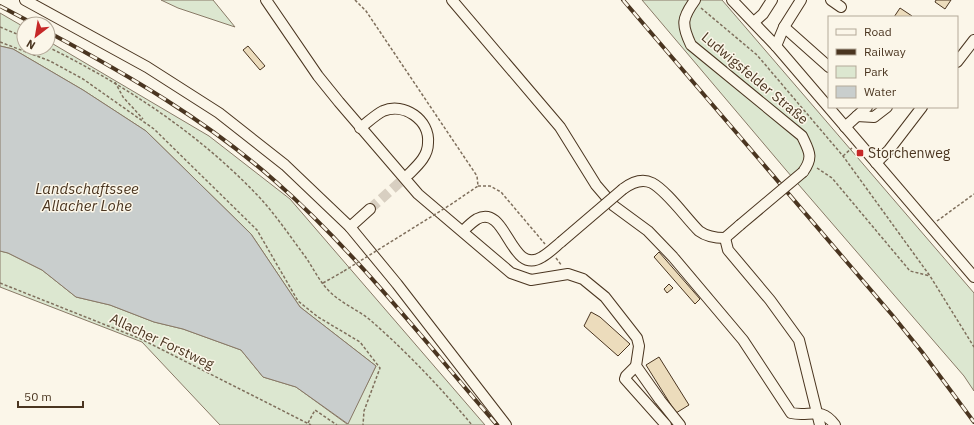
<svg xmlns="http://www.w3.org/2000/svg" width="974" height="425" font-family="'IBM Plex Sans',sans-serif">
  <rect width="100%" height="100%" fill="#fbf6e9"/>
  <!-- green -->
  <g fill="#dce7d0" stroke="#887966">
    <polygon points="161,0 213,0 235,27 178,8"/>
    <polygon points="642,0 722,0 974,293 974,391 964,376 786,170"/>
    <polygon points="0,13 24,27 24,48 48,48 48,41 209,136 290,199 485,425 220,425 142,342 0,287 0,251 8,253 42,270 76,297 110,305 154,322 183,329 241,350 263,377 296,387 347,424 376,366 300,307 251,234 146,131 83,90 13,49 0,46"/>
  </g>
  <!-- water -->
  <polygon fill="#c9cecd" stroke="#887966" points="0,46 13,49 83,90 146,131 251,234 300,307 376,366 348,424 296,387 263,377 241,350 183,329 154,322 110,305 76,297 42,270 8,253 0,251"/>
  <!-- building -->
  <g fill="#ecdcbc" stroke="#4a3520">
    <polygon points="936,0 951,0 945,9 935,2"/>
    <polygon points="900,8 912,16 912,17 894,17"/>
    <polygon points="248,46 265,66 260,70 243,50"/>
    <polygon points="659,252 700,299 695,304 654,257"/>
    <polygon points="669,284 673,288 667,293 664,289"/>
    <polygon points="591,312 600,317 630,344 618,356 584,326"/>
    <polygon points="659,357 689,405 676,413 646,365"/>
  </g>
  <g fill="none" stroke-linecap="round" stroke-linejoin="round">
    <!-- minor-tunnel -->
    <polyline stroke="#d8cfc1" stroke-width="10" stroke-dasharray="10 5" stroke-linecap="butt" points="370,209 409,174"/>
    <!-- minor casing -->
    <g stroke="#4a3520" stroke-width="12">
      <g id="minor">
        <polyline points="25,0 147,67 219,113 285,165 350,227 397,284 506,425"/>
        <polyline points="266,0 318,76 339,102 418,194 511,273 531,280 568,274 583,279 605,297 637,338 639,346 636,366 660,400 680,425"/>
        <path d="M 452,0 L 560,127 L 596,185 L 614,206 L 648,231 L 673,257 L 743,340 L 791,413 C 810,417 821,406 835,425"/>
        <path d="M 695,0 C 682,18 681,24 691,45 L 802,136 C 809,151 814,157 803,172"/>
        <polyline points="732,0 776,46 974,277"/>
        <polyline points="831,0 841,7"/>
        <polyline points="754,22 763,14 772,0"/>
        <polyline points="784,27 829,67"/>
        <polyline points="776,46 784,27 801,0"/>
        <polyline points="957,62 974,40"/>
        <polyline points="857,116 874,117 887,107"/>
        <polyline points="845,127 867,107"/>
        <path d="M 360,128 C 367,123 375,115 383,111 C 404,102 430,120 428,143 C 428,156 418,165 409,174"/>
        <polyline points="876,163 889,150 922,107"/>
        <path d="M 623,189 C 631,183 642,178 652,183 C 667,191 686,218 699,231 C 707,237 715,238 725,238 L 740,225"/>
        <polyline points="350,227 370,209"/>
        <path d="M 463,231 C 467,227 472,222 477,219 C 507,203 510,277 542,257 C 549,253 555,247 561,242"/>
        <polyline points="725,238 728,250 770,300 799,340 820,425"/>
        <polyline points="636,366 626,376 625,379 666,425"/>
      </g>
    </g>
    <!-- path -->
    <g stroke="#7f6f5c" stroke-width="1.5" stroke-dasharray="3 2" stroke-linecap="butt">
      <polyline points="355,0 366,11 477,176 478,186 450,205"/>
      <polyline points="701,8 757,55 843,156 930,276 974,347"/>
      <polyline points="0,27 24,37"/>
      <polyline points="0,42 50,61 83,79 154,129 257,230 298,301 318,317 360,342 380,368 364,411 363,425"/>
      <path d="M 48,47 C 127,86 201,135 261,199 C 278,218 292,239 307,259 C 314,270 320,282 329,291 C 341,303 356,309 369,319 C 406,351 441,388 472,425"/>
      <polyline points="115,82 123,97 143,119"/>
      <polyline points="843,156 852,148"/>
      <polyline points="817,168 832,178 910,271 930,276"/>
      <polyline points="478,186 490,186 501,192 545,244"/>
      <polyline points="937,221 974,194"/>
      <polyline points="556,258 562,266"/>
      <polyline points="0,283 141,339 311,425"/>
      <polyline points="323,283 344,271"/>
      <polyline points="308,423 315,410 337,425"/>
    </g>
    <!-- minor -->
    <use href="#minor" stroke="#fbf6e9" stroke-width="10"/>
    <!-- rail casing -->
    <g stroke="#4a3520" stroke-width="4">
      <g id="rail">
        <polyline points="623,0 893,316 922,352 974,422"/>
        <polyline points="0,6 34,24"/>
        <path d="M 48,32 C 128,75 206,120 275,181 C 357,253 425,342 497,425"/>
      </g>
    </g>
    <!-- rail -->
    <use href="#rail" stroke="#fbf6e9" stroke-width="2.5" stroke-dasharray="8" stroke-linecap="butt"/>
    <!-- minor-bridge casing -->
    <g stroke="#4a3520" stroke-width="12" stroke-linecap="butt">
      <g id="minor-bridge">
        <polyline points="740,225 803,172"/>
        <polyline points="561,242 623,189"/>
      </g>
    </g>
    <!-- path-bridge -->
    <polyline stroke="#7f6f5c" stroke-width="1.5" stroke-dasharray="3 2" stroke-linecap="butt" points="344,271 450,205"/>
    <!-- minor-bridge -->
    <use href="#minor-bridge" stroke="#fbf6e9" stroke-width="10"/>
  </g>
  <!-- markers -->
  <rect fill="#c62828" stroke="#fbf6e9" stroke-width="1.5" x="856" y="149" width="8" height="8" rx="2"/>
  <g text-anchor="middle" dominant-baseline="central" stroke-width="3" stroke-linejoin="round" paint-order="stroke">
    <!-- street labels -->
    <g font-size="14" fill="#4a3520" stroke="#fbf6e9">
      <text transform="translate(755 78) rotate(40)">Ludwigsfelder Straße</text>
      <text transform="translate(162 341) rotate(25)">Allacher Forstweg</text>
    </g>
    <!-- poi labels -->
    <g font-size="14" fill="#4a3520" stroke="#fbf6e9" text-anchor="start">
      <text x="868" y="153">Storchenweg</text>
    </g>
    <!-- water labels -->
    <g font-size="15" font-style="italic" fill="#4a3520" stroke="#fbf6e9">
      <text x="87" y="188">Landschaftssee<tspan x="87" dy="17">Allacher Lohe</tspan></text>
    </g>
  </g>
  <!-- legend -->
  <rect x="828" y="16" width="130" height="92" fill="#fbf6e9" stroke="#b4a999"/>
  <rect x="836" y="29" width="20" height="6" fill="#fbf6e9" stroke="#b4a999"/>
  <text x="864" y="36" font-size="12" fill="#4a3520">Road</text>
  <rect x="836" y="49" width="20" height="6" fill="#4a3520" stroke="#b4a999"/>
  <text x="864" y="56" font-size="12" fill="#4a3520">Railway</text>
  <rect x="836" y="66" width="20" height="12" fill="#dce7d0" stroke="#b4a999"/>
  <text x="864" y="76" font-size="12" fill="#4a3520">Park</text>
  <rect x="836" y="86" width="20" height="12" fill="#c9cecd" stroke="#b4a999"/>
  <text x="864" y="96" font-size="12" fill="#4a3520">Water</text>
  <!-- north arrow -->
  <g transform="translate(36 36) rotate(211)"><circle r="19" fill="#fbf6e9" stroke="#b4a999"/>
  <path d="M0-3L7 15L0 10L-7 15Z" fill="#c62828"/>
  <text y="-6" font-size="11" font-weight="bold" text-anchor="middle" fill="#4a3520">N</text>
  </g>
  <!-- scale -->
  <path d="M18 401v6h65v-6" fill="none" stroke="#4a3520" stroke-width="2"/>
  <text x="24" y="401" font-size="12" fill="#4a3520" stroke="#fbf6e9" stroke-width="3" paint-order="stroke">50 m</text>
</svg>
